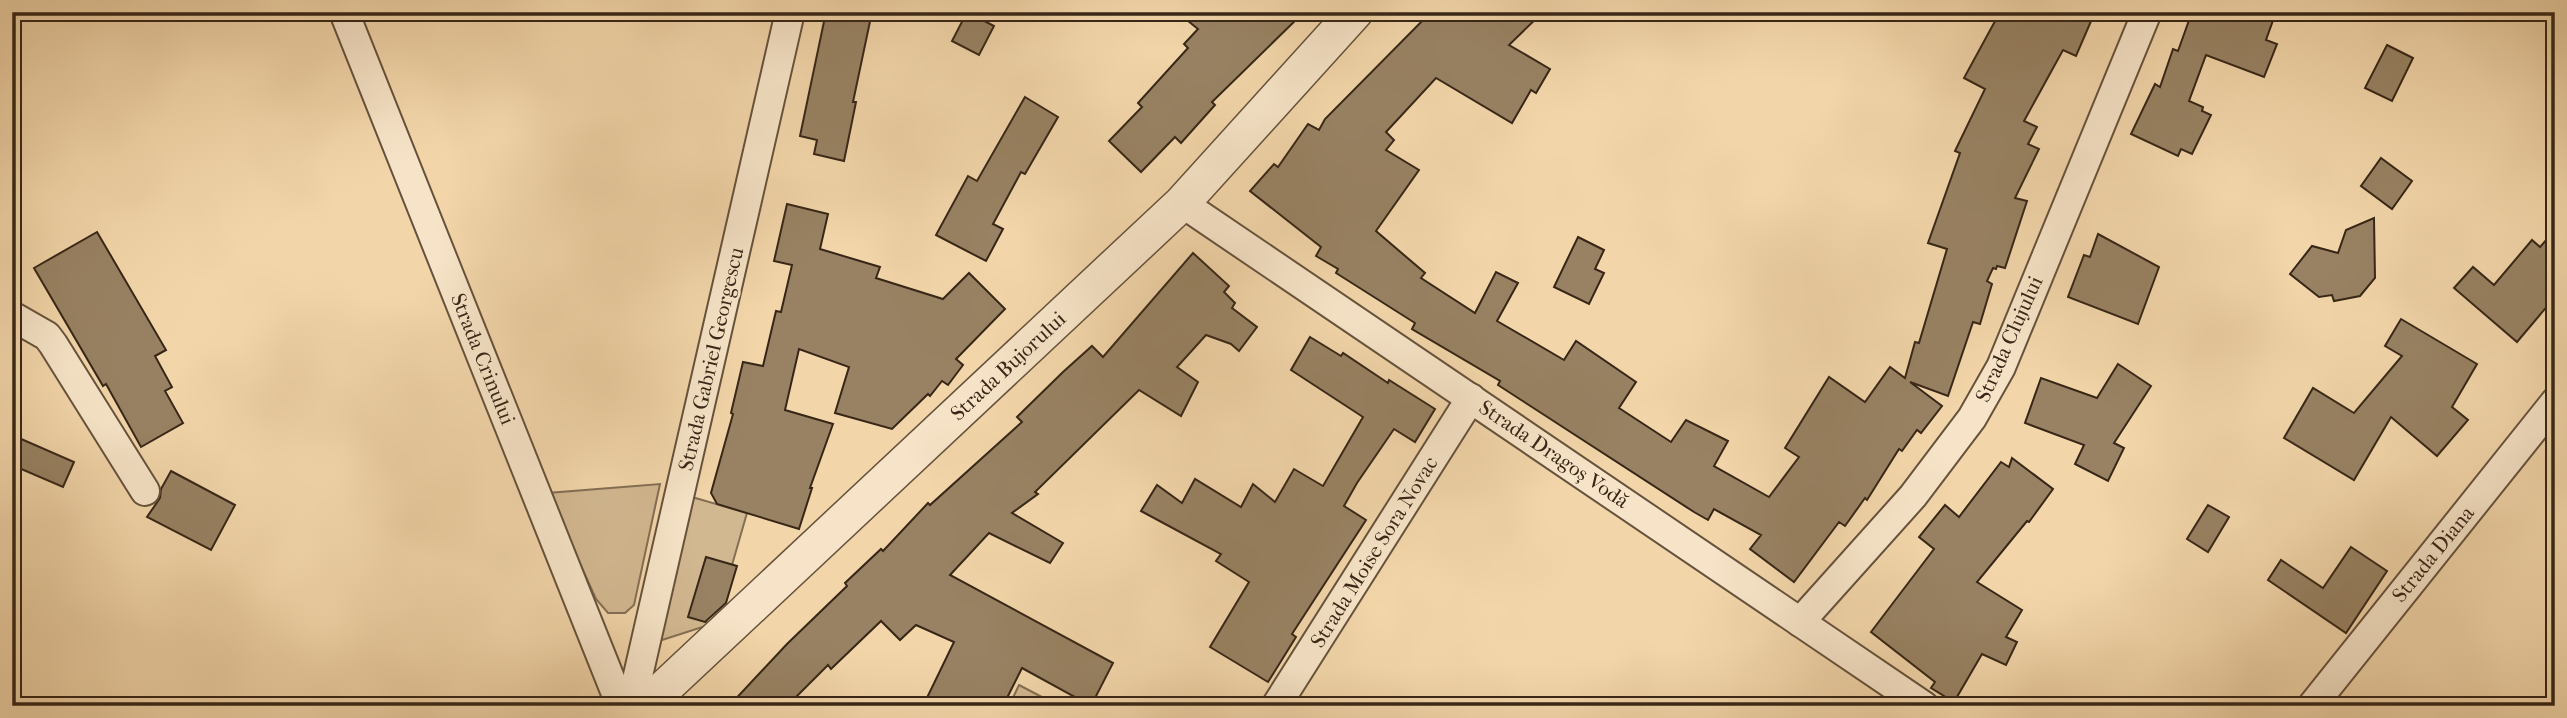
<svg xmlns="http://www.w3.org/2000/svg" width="2567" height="718" font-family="'IM FELL French Canon',serif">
  <rect width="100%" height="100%" fill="#f2d6aa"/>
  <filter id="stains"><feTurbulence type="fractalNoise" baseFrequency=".00286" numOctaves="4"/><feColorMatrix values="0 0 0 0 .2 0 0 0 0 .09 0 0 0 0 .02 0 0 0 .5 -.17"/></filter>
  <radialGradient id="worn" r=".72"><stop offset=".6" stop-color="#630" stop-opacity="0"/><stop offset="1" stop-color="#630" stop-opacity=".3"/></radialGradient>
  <!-- green -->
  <g fill="#d2b891" stroke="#846f54" stroke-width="2">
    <polygon points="660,484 634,605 625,613 608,613 596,599 548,493"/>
    <polygon points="692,497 747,513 732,565 706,558 689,616 712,624 659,641"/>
    <polygon points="1019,685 1059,706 1009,706"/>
  </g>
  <!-- building -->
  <g fill="#988263" stroke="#372617" stroke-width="2">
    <polygon points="826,12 872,12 853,102 856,102 844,161 814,154 817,140 800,136"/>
    <polygon points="967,12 994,26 979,55 952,41"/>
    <polygon points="1177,12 1304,12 1212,102 1215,105 1181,143 1175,137 1141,172 1109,141 1142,107 1138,103 1188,48 1184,44 1198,29"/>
    <polygon points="1431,12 1543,12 1509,45 1550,69 1536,93 1531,90 1512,123 1436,78 1386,132 1394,140 1386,150 1419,170 1376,231 1425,273 1421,278 1475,313 1496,272 1518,283 1497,321 1564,360 1576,341 1636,382 1619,408 1671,442 1686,420 1728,441 1714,466 1769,497 1799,457 1785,448 1829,377 1865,402 1890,367 1905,378 1915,342 1919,343 1947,249 1928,243 1960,153 1955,151 1985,89 1964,78 2000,12 2095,12 2076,56 2063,50 2024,121 2037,127 2028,144 2039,149 2015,198 2027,201 2005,268 1997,266 1996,269 1993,268 1987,281 1992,284 1980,324 1973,322 1948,396 1910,382 1942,406 1921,433 1917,430 1902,451 1899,449 1867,500 1865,498 1845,526 1839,522 1794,582 1750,549 1761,535 1714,509 1708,520 1694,512 1498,385 1500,381 1412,329 1415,323 1336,273 1338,269 1316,256 1321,247 1250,191 1274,164 1278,167 1308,124 1319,130 1325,119"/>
    <polygon points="2192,12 2276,12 2266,40 2277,44 2264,77 2206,55 2189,101 2203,107 2202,111 2211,115 2192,154 2181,149 2178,156 2131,134 2155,84 2160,87 2173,49 2178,51"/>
    <polygon points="2387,45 2413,58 2392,101 2365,88"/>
    <polygon points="1025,97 1058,117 1025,174 1021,172 993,224 1003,229 986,261 936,235 968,176 977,181"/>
    <polygon points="2381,158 2412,181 2392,209 2361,186"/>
    <polygon points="787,204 828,214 820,249 880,267 876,278 943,299 969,273 1005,309 956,359 963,365 948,385 942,381 930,396 928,394 892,429 835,413 849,367 799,349 785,410 833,424 810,488 812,488 799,529 717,504 711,493 733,414 731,413 743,362 763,366 776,311 781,312 792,265 774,261"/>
    <polygon points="2374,218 2375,278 2360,296 2334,301 2332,295 2319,297 2290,274 2312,246 2338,253 2346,230"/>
    <polygon points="2555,230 2555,297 2517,342 2454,288 2473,267 2494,285 2532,240 2540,247"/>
    <polygon points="97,232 166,350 155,356 172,387 165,391 183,423 141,447 106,384 103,386 34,268"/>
    <polygon points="2098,234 2159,267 2138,324 2068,297 2084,255 2090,257"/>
    <polygon points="1578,237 1604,250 1595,269 1604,273 1589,304 1554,287"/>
    <polygon points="1193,253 1229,286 1224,292 1235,303 1232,308 1257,327 1239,351 1231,344 1206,335 1177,367 1198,382 1181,416 1139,390 1035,492 1038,494 1012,513 1063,543 1050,563 989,533 950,575 1113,663 1091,706 1022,668 1003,706 923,706 954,642 916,625 900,640 881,621 831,669 828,665 787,706 729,706 787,644 847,586 845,583 881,549 883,551 928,503 930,505 1022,422 1017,417 1063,372 1092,346 1103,357"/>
    <polygon points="2401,319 2477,364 2452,407 2468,420 2437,456 2391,417 2354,480 2284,438 2313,388 2354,413 2402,356 2385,346"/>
    <polygon points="1310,337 1341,356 1343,353 1388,383 1389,380 1435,409 1415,442 1394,429 1357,483 1344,506 1366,520 1292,634 1296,637 1268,682 1210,647 1249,582 1216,561 1221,554 1141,511 1157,485 1182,503 1195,479 1241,507 1253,484 1275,502 1294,469 1323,486 1363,417 1291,370"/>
    <polygon points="2118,364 2151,386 2114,443 2124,448 2108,481 2075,464 2084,445 2025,423 2041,378 2097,398"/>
    <polygon points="12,435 74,462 63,487 12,465"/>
    <polygon points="2012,458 2053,489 2029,522 2027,521 1977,582 2022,610 2006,637 2017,642 2006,665 1982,654 1954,702 1931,688 1935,682 1871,632 1934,549 1919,537 1945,505 1959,517 2001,462 2009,467"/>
    <polygon points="171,471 235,505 211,550 147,517 160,498 161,489"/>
    <polygon points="2208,505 2229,517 2208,552 2187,539"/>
    <polygon points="2351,547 2387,571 2346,633 2268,580 2281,560 2323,588"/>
    <polygon points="706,557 737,566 726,603 705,622 688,617"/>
  </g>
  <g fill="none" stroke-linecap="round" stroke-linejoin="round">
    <!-- minor casing -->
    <g stroke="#66523c" stroke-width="32">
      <g id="minor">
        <polyline points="344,12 621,706"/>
        <polyline points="1182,203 1924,706"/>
        <polyline points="12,316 47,336 53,344 145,491"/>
        <polyline points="1800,622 1913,496 1972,418 2001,367 2147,12"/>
        <polyline points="631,706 790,12"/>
        <polyline points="1276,706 1471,398"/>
        <polyline points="2312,706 2555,402"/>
      </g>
    </g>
    <!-- tertiary casing -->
    <g stroke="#66523c" stroke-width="38">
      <polyline id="tertiary" points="645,706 1182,203 1355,12"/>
    </g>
    <!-- minor -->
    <use href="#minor" stroke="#f7e4c8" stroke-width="28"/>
    <!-- tertiary -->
    <use href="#tertiary" stroke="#f7e4c8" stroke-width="35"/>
  </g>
  <g text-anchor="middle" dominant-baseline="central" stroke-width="5" stroke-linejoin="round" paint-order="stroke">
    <!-- street labels -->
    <g font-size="21" fill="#372617" stroke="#f7e4c8">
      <text transform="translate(2009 339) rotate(-66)">Strada Clujului</text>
      <text transform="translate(483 359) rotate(68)">Strada Crinului</text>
      <text transform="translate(711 359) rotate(-77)">Strada Gabriel Georgescu</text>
      <text transform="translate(1008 366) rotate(-43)">Strada Bujorului</text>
      <text transform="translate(1554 454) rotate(34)">Strada Dragoș Vodă</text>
      <text transform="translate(1374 552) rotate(-58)">Strada Moise Sora Novac</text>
      <text transform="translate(2433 554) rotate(-51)">Strada Diana</text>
    </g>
  </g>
  <!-- margin -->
  <rect width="2567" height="718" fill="none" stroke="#f2d6aa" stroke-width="42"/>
  <rect x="14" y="14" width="2539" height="690" fill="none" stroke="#372617" stroke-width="3.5"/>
  <rect x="21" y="21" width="2525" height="676" fill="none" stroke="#372617" stroke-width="2"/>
  <rect width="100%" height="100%" filter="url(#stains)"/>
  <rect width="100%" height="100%" fill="url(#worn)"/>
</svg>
